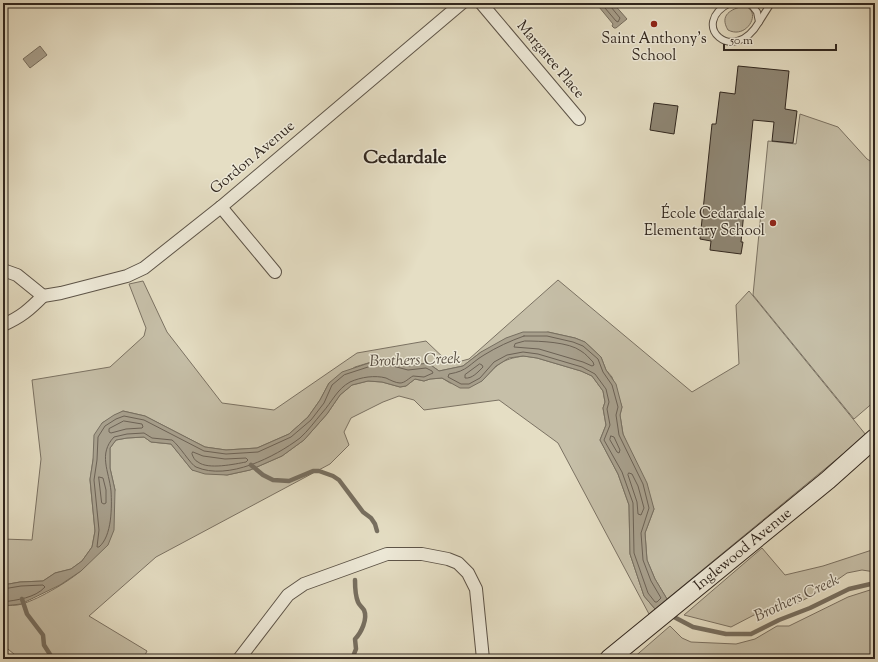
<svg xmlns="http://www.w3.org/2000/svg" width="878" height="662" font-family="'Sorts Mill Goudy',serif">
  <rect width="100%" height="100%" fill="#e5dec4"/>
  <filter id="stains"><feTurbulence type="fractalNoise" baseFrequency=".005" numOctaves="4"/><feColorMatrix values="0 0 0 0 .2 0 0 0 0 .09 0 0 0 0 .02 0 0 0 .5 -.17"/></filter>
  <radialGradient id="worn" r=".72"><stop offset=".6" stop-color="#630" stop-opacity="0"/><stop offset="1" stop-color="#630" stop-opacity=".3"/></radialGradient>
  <!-- green -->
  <g fill="#c6bfa8" stroke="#7b7263">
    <path d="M 744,6 C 763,11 747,40 728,30 C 719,15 731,9 744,6 Z"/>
    <polygon points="800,114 838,127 867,159 875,164 875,401 854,419 753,295 768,141 796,144"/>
    <polygon points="558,280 692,392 739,364 736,305 749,291 866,435 667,599 655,579 647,560 645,533 654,509 623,434 620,415 622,407 612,377 606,370 601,357 585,342 575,338 548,332 481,352 463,366 439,371 428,363 408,366 381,359 355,367 329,383 320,400 308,417 289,434 257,448 226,450 205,447 145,416 123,411 102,423 93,460 90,480 95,531 92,547 82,561 71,569 55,573 43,581 20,582 3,585 3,539 32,540 41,459 32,380 110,367 144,336 146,328 129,284 143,281 167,332 222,403 274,410 357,353 426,341 450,364 469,359"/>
    <path d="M 524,356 L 537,358 L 581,371 L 592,376 L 603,391 L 605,402 L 603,408 L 606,425 L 600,440 L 618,474 L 629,505 L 630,554 L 644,596 L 655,609 L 649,614 L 558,443 L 499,400 L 424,410 L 414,400 L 399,396 L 383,402 L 351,418 L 344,432 L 349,445 L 330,464 L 156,557 L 89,616 L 147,651 L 144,657 L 139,659 L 20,659 L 3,645 L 3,606 C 9,605 16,606 22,604 C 39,599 74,579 86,566 L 115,490 L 110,468 L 110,448 L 116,440 L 127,438 L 144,437 L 151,442 L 171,444 L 192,470 L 227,475 L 250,470 L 282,456 L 304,440 L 327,414 L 340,395 L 352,385 L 368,381 L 382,382 L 400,387 L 406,386 L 415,379 L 424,381 L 430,379 L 442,378 L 450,383 L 482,381 C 497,365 501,359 524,356 Z"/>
    <polygon points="762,548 785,575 823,566 875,549 875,572 862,570 847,573 824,589 796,604 786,604 754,615 731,627 684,615"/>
    <polygon points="870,590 875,590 875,654 866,659 632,659 670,626 682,638 691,642 736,644 755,639 777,626 789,626 848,597"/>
  </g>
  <!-- water -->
  <g fill="#a79f8c" stroke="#776f60">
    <polygon points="603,3 613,3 627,19 616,28 614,28 612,26 613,24 599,7"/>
    <polygon points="40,46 47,55 30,68 23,59"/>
    <polygon points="523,332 548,332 575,338 585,342 601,357 606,370 616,384 622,407 620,415 623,434 647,483 654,509 645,533 647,560 655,579 667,599 655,609 644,596 630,554 629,505 618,474 600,440 606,425 603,408 605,402 603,391 592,376 581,371 537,358 523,356 509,358 496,366 482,381 469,388 460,388 442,378 430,379 424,381 415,379 406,386 400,387 382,382 368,381 352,385 340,395 327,414 304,440 282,456 250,470 227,475 205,474 192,470 171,444 151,442 144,437 127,438 116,440 110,448 110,468 115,490 114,530 108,545 81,571 60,585 21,604 3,606 3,585 20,582 43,581 55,573 71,569 82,561 92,547 95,531 90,479 93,460 94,435 102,423 114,415 123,411 145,416 205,447 226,450 257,448 289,434 308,417 320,400 329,383 342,372 381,359 408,366 428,363 439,371 463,366 481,352 506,338"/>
  </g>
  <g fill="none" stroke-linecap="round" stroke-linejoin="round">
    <!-- shore -->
    <g stroke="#6c6255" stroke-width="1">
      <polyline points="605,3 605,8 616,21 618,22 620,18 611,7 610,3"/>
      <path d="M 524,336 L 547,336 L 573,342 L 583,346 L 598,359 L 603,372 L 612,385 L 618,407 L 616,415 L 619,435 L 643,484 L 649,508 L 641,533 L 643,560 L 651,581 L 661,598 L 657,602 L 655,602 L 648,593 L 634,553 L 633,503 L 622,472 L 604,440 L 610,425 L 607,409 L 609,402 L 606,389 L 595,374 L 582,367 L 538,354 L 523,352 L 507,355 L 494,362 L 480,378 L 469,384 L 461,384 L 448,377 L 449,374 C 468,371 469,364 484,355 C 497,347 510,341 524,336 Z"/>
      <path d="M 525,341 C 540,341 569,342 581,351 C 586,354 589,358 593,362 L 594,365 L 592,366 L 583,362 L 539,349 L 514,347 L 515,344 Z"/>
      <path d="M 381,363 L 408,370 L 426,368 L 432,371 L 433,373 L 424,377 L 413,376 C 409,378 405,383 400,383 C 396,383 390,380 386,378 C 375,375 361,377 350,382 C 337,389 332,402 322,413 C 315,421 308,431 300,438 C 275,457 228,481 196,467 C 191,465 179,445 172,440 L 152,438 L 144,433 L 127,434 L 114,437 C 98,454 109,471 111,491 C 112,507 112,536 99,547 L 97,547 L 99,530 L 94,480 L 97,460 L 98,437 L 105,426 L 116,419 L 124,416 L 144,420 L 204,451 L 226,454 L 258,452 L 291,437 L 311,420 L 324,403 L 332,385 L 344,375 Z"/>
      <path d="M 480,364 L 482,365 L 483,367 C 478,372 472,379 465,378 L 465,375 Z"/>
      <polygon points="124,421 142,424 143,427 142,428 126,429 111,433 109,432 109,429"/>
      <polygon points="611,436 614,437 620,450 619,453 617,452 610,440"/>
      <path d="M 193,452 L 203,456 L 225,459 L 246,458 L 248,460 L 246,462 C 235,464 208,470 198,462 C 195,461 193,457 192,454 Z"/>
      <polygon points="629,473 632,474 638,486 644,508 641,515 638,514 637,502 628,475"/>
      <polygon points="99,477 103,478 106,490 106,503 104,504 102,503"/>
      <path d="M 3,589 L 21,586 L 43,585 L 45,587 C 35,598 17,600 3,602"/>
    </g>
    <!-- stream -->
    <g stroke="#776f60" stroke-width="4.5">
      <polyline points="251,465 263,475 273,480 289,481 313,471 319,471 333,476 339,480 363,512 371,518 375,524 377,531"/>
      <polyline points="22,599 27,614 43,635 44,645 51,656 51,659"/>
      <polyline points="670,613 674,617 693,627 726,634 751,634 779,620 810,608 849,589 875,583"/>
      <path d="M 352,659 L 356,649 L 355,639 C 361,633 368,619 364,610 C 362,607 359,605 358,602 C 355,595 355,587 355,580"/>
    </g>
  </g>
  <!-- building -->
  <g fill="#8e8674" stroke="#30261e">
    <polygon points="738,66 789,71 785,109 797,111 793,143 772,141 774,122 753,120 741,242 743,242 741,254 710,250 711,241 700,239 712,124 716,124 720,92 735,94"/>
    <polygon points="654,103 678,106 674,134 650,130"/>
  </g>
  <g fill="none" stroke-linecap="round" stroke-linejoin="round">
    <!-- lane casing -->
    <g stroke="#5d5448" stroke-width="8">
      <g id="lane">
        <path d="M 730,3 C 688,24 733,67 759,22 L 757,12 L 750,3"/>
        <polyline points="759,22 771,3"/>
      </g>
    </g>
    <!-- street casing -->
    <g stroke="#5d5448" stroke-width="14">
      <g id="street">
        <polyline points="481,3 579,119"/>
        <polyline points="221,207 275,272"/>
        <path d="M 3,270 L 17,275 L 43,296 C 29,310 21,317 3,325"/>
        <polyline points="43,296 61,293 127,276 144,268 221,207 462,3"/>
        <polyline points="239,659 288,595 304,584 387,554 422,554 448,559 458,563 468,573 476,589 483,659"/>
      </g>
    </g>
    <!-- secondary casing -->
    <g stroke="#30261e" stroke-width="20">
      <g id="secondary">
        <path id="s1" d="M 609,659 L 828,480 L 875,438"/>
      </g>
    </g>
    <!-- lane -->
    <use href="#lane" stroke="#eeead9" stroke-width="6"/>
    <!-- street -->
    <use href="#street" stroke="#eeead9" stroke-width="12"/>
    <!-- secondary -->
    <use href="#secondary" stroke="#eeead9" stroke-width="18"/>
  </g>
  <!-- markers -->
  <g fill="#8f2418" stroke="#eeead9" stroke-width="1.5">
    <circle cx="654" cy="24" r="4"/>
    <circle cx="773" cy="223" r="4"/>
  </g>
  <g text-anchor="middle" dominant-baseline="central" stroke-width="3" stroke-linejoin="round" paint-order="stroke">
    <!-- poi labels -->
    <g font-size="15" fill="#30261e" stroke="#eeead9">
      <text x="654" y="39">Saint Anthony's<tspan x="654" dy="17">School</tspan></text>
      <text x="765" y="214" text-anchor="end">École Cedardale<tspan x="765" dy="17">Elementary School</tspan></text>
    </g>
    <!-- street labels -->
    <g font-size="15" fill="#30261e" stroke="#eeead9">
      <text transform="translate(550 60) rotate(50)">Margaree Place</text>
      <text transform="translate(253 158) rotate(-40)">Gordon Avenue</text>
      <text stroke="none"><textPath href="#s1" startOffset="173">Inglewood Avenue</textPath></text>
    </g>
    <!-- water labels -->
    <g font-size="16" font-style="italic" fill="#5a5044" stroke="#eeead9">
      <text transform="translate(415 361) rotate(-2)">Brothers Creek</text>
      <text transform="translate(797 599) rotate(-25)">Brothers Creek</text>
    </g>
    <!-- district labels -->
    <g font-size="19" font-weight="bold" fill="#30261e" stroke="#eeead9">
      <text x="405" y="158">Cedardale</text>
    </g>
  </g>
  <!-- margin -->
  <rect width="878" height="662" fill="none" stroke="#e5dec4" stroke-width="16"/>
  <rect x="4" y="4" width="870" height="654" fill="none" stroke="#30261e" stroke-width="2"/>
  <rect x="8" y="8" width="862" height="646" fill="none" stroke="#30261e"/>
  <!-- scale -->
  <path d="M724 44v6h112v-6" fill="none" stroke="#30261e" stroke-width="2"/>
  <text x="730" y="44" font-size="12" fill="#30261e" stroke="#eeead9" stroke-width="3" paint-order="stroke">50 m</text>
  <rect width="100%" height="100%" filter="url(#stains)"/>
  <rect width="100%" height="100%" fill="url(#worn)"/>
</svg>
